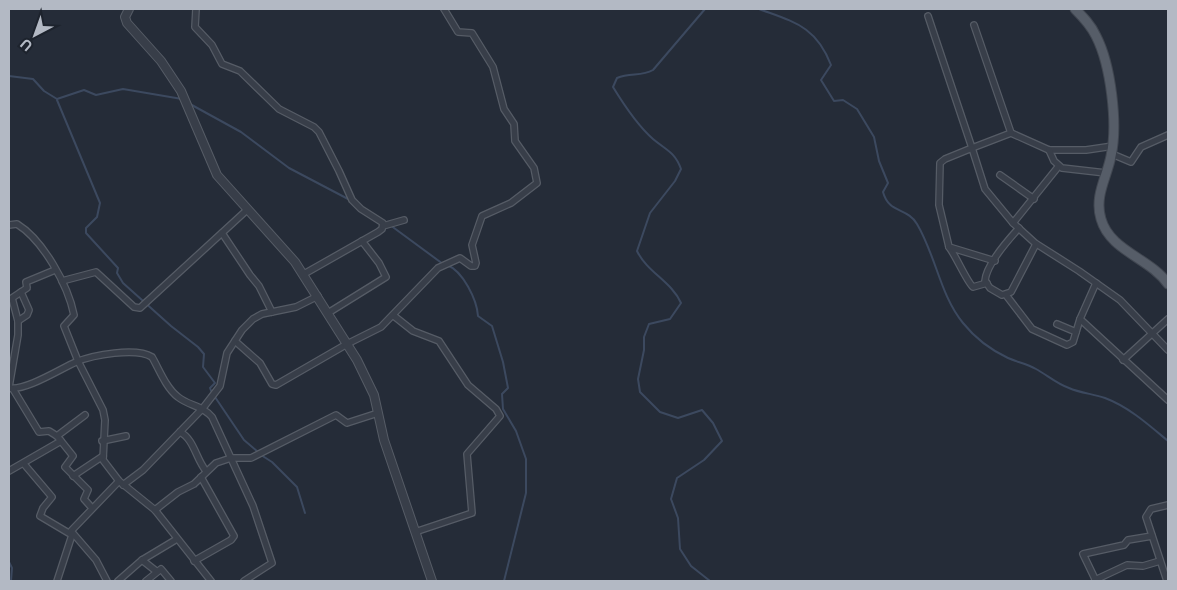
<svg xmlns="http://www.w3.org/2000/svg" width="1177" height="590" font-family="Inter,sans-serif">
  <rect width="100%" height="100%" fill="#252c38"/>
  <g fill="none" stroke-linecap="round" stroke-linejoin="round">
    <!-- stream -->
    <g stroke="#3c495f" stroke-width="2">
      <path d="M 705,9 L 653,70 C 641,77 630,72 617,78 L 613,87 C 624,105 637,125 653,139 C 666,150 675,152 681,169 L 675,181 L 650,213 L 637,251 C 647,272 672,282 681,303 L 670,319 L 649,324 L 644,337 L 644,350 L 638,379 L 640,392 L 660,412 L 678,418 L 702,410 L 713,423 L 722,441 L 704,460 L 677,478 L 671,499 L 678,518 L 680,549 L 691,566 L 710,581"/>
      <path d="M 759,9 C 794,22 816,26 831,65 L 821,80 L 834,101 L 843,100 L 857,109 L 874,137 L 879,161 L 888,183 L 883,192 C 889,214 907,207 917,224 C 936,256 940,295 963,323 C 975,338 991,350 1008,358 C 1017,362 1027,364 1036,369 C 1047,375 1057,384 1069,388 C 1080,393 1094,394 1105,398 C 1129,407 1149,425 1168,441"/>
      <polyline points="9,76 33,79 44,91 57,99 84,90 96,95 123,89 182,99"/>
      <polyline points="57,100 100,203 97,217 86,228 86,233 118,268 117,273 123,283 171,326 198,347 204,354 203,367 215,383 210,388 212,393"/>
      <polyline points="190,104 241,132 289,168 350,200"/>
      <polyline points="390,225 443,264"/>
      <path d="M 447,265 C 463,271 477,300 478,316 L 492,326 L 503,362 L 508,388 L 502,394 L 503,409 L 516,431 L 526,459 L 526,493 L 504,581"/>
      <polyline points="215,397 244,440 258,452"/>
      <polyline points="261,455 272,462 297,487 305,513"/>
      <polyline points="9,562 12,568 11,581"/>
    </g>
    <!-- minor casing -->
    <g stroke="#565c66" stroke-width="8">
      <g id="minor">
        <polyline points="196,9 195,27 212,45 222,64 240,71 279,109 314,127 319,132 339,171 352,200 361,209 383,223 382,229 378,232 304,274"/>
        <polyline points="928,16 972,148 1011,133 1049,150 1086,150 1113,146"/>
        <polyline points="974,25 1011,133"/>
        <polyline points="1049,150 1054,161 1062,168 1106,173"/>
        <polyline points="1112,154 1131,162 1141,147 1168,135"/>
        <polyline points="1000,175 1034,199"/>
        <polyline points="1013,223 1058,167"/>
        <path d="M 9,225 L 17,224 C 43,240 68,285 74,315 L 64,326 L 78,361 L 103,410 L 105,420 L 103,460 L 119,481 L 155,510 L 211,581"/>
        <polyline points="383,226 404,220"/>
        <path d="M 1019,228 C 1008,240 986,265 985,281 L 990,288 L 1002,295 L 1011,292 L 1036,244"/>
        <polyline points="222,233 250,275 259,286 272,312"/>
        <path d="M 949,247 C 956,256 967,282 973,287 L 987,283"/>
        <polyline points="995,261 949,247 939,205 940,163 945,159 972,148 985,189 1013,223 1035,243 1079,271 1120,300 1168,350"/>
        <polyline points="62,281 96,272 134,307 140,308 248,209"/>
        <polyline points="1096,283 1080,319 1168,400"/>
        <polyline points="1006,295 1032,329 1067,345 1073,342 1080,319"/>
        <polyline points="328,313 386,277 379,263 362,241"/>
        <polyline points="394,316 413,331 439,341 468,385 496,409 500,416 467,454 472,513 415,532"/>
        <polyline points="18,321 12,298 21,292"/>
        <polyline points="1057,324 1076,332"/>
        <polyline points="235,341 260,363 272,384 276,385 347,344 381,327 438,268 460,258 471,266 475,266 476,263 472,245 482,216 511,203 537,183 534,168 515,141 514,124 504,109 493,67 472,33 458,32 444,9"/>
        <polyline points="1123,360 1168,319"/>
        <polyline points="9,387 18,335 18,321 27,315 29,310 21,292 27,288 26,282 55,270"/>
        <path d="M 9,388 C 26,391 60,369 76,362 C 93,355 136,347 152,357 C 159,369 166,388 178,397 C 189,406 202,405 212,417 L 253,506 L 272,563 L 244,581"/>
        <polyline points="13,389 39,432 49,431 57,436 85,415"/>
        <path d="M 180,432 C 194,439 196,459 206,471"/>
        <polyline points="57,436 73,456 65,467 88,490 84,499 92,508"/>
        <polyline points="102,441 126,436"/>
        <polyline points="24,464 52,497 43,508 40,516 72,535 57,581"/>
        <polyline points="9,471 61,441"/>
        <polyline points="73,476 103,456"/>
        <polyline points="123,485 143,470 203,408 220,386 227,353 242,330 253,319 262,314 296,307 318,296"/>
        <polyline points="155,510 178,492 194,484 216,463 231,458 251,458 336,415 347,423 378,413"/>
        <polyline points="142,560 156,571"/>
        <polyline points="194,561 231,540 234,536 201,477"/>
        <polyline points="1095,580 1127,565 1143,566 1160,561"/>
        <polyline points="107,581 96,560 71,531 119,481"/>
        <polyline points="118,581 142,560 177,539"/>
        <polyline points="146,581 161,569 171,581"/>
        <polyline points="1096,581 1083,554 1124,545 1128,540 1152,536"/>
        <polyline points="1167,581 1146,517 1151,509 1168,505"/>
      </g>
    </g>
    <!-- tertiary casing -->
    <g stroke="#565c66" stroke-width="10">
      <polyline id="tertiary" points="129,9 125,17 127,23 161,61 181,91 217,175 295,262 357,360 374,395 384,440 432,581"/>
    </g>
    <!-- primary casing -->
    <g stroke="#414751" stroke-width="11">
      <path id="primary" d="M 1075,9 C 1083,17 1091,25 1096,36 C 1111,65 1118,124 1111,156 C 1107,177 1094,196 1101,219 C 1110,251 1150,258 1168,284"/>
    </g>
    <!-- minor -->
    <use href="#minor" stroke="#383e49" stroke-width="5.5"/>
    <!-- tertiary -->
    <use href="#tertiary" stroke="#383e49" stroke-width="8"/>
    <!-- primary -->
    <use href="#primary" stroke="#565d68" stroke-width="9"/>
  </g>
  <!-- border -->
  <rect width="1177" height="590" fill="none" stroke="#b3b9c4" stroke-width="20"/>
  <!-- north arrow -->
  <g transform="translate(35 35) rotate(221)" stroke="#1d232d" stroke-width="4" paint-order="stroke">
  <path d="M0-4L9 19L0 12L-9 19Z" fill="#b3b9c4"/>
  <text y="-8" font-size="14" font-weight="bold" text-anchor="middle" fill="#b3b9c4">U</text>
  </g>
</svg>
